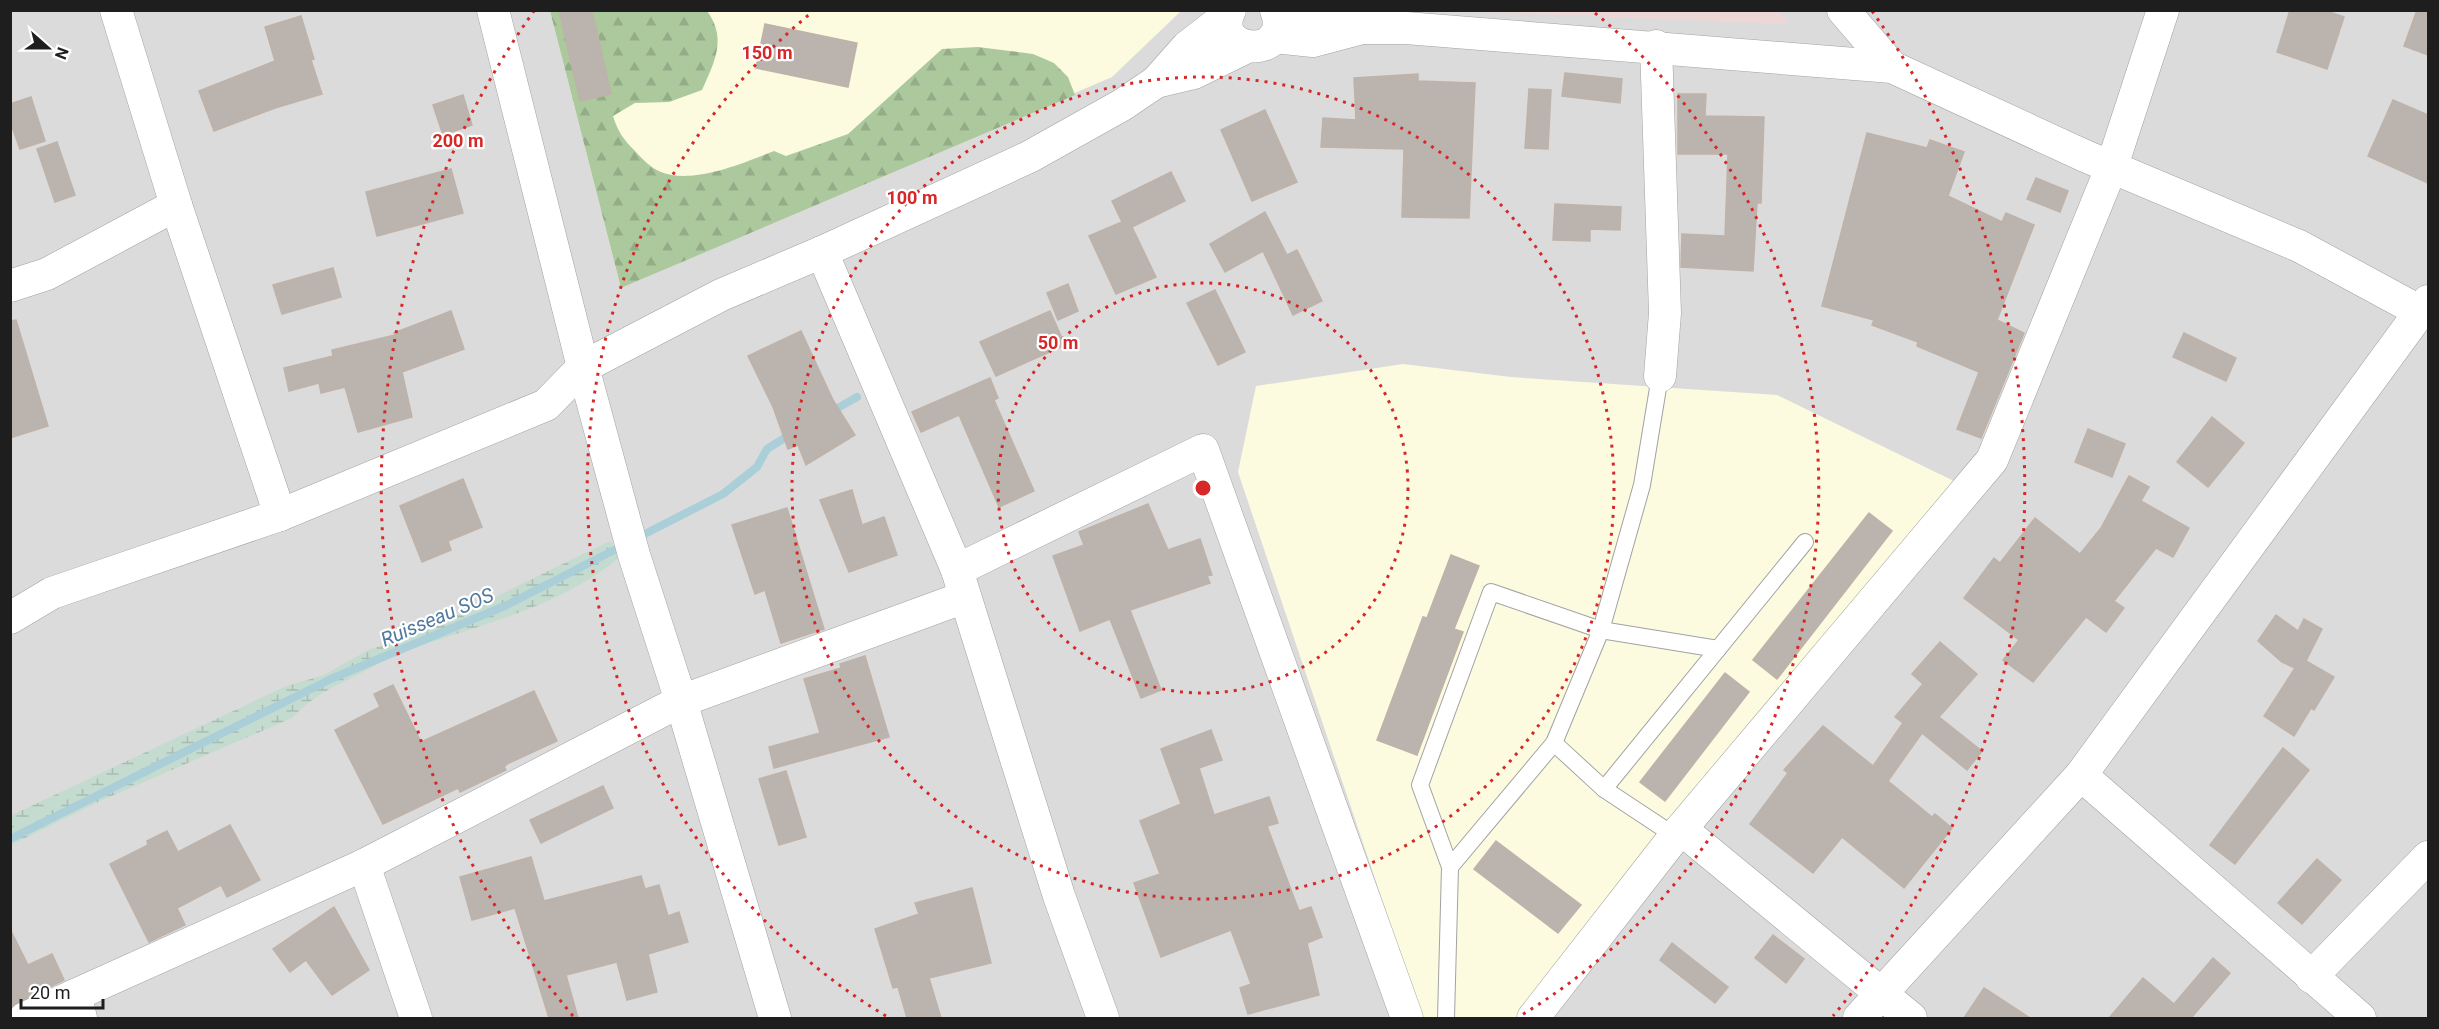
<svg xmlns="http://www.w3.org/2000/svg" width="2439" height="1029" font-family="Roboto,sans-serif">
  <defs>
    <pattern id="forest-firs" width="22" height="20" patternUnits="userSpaceOnUse" patternTransform="scale(1.5)"><rect width="22" height="20" fill="#acc99e"/><path d="M5 1l3.5 6h-7zM16 11l3.5 6h-7z" fill="#94ac88"/></pattern>
    <pattern id="wetland-marsh" width="20" height="14" patternUnits="userSpaceOnUse" patternTransform="scale(1.5)"><rect width="20" height="14" fill="#c4dbcf"/><path d="M1 5h8M5 5V1M11 12h8M15 12V8" fill="none" stroke="#a8bcb1"/></pattern>
  </defs>
  <rect width="100%" height="100%" fill="#eeebe5"/>
  <!-- residential -->
  <rect fill="#dcdbdb" x="11" y="11" width="2417" height="1007"/>
  <!-- commercial -->
  <polygon fill="#edd6d6" points="1778,10 1789,24 1461,11 1461,10"/>
  <!-- education -->
  <g fill="#fcfbe0">
    <polygon points="550,11 1181,11 1112,77 621,288"/>
    <polygon points="1403,364 1511,377 1777,395 1958,483 1518,1018 1422,1018 1238,472 1256,386"/>
  </g>
  <!-- forest -->
  <path fill="url(#forest-firs)" d="M 550,11 L 707,11 C 727,38 715,61 702,90 L 669,102 L 635,103 L 613,116 C 618,132 624,140 635,151 C 642,159 651,168 661,172 C 692,185 744,163 774,151 L 786,156 L 848,134 L 942,49 L 978,47 L 1033,54 L 1054,63 L 1068,77 L 1075,95 L 621,288 Z"/>
  <!-- wetland -->
  <path fill="url(#wetland-marsh)" d="M 610,541 L 620,557 C 555,610 482,623 406,651 C 389,657 373,667 357,675 C 331,688 312,697 292,718 L 100,801 L 11,845 L 10,816 L 284,687 L 324,675 L 368,650 L 427,630 Z"/>
  <g fill="none" stroke-linecap="round" stroke-linejoin="round">
    <!-- stream -->
    <g stroke="#aacfd8" stroke-width="8">
      <polyline points="829,413 857,397"/>
      <polyline points="635,539 723,494 757,467 767,449 794,432"/>
      <polyline points="10,839 333,678 507,605 624,545"/>
    </g>
  </g>
  <!-- building -->
  <g fill="#bbb4ae" stroke="#beb2a9" stroke-width="1.5">
    <polygon points="559,10 592,10 611,94 580,101"/>
    <polygon points="2290,10 2324,10 2344,17 2327,69 2277,52"/>
    <polygon points="2417,10 2428,10 2428,55 2404,46"/>
    <polygon points="301,16 314,59 311,60 322,94 275,108 214,131 199,91 275,61 265,27"/>
    <polygon points="765,24 857,43 848,87 756,68"/>
    <polygon points="1565,73 1622,79 1620,103 1562,96"/>
    <polygon points="1418,74 1418,81 1475,83 1469,218 1402,217 1404,149 1321,147 1323,118 1356,120 1354,78"/>
    <polygon points="1529,89 1551,90 1548,149 1525,148"/>
    <polygon points="1678,94 1706,94 1705,116 1764,117 1761,203 1757,203 1753,271 1681,267 1682,234 1725,236 1728,154 1678,154"/>
    <polygon points="463,95 472,125 443,135 433,105"/>
    <polygon points="31,97 45,141 20,149 10,121 10,104"/>
    <polygon points="2393,100 2428,115 2428,183 2368,156"/>
    <polygon points="1265,110 1297,182 1252,201 1221,130"/>
    <polygon points="1867,133 1927,148 1930,140 1964,152 1948,196 2002,222 2006,213 2034,225 1997,320 2024,333 1981,438 1957,429 1979,372 1917,346 1918,342 1872,325 1874,320 1822,306"/>
    <polygon points="57,142 75,195 55,202 37,149"/>
    <polygon points="451,169 463,213 377,236 366,192"/>
    <polygon points="1171,172 1185,201 1132,227 1156,277 1116,294 1089,236 1122,222 1112,201"/>
    <polygon points="2036,178 2068,191 2060,212 2027,199"/>
    <polygon points="1555,204 1621,207 1620,230 1590,229 1590,241 1553,240"/>
    <polygon points="1265,212 1287,255 1297,250 1322,301 1293,315 1263,251 1225,272 1210,244"/>
    <polygon points="333,268 341,297 282,314 273,285"/>
    <polygon points="1068,284 1078,311 1058,320 1047,293"/>
    <polygon points="1215,290 1245,352 1218,365 1187,303"/>
    <polygon points="451,311 464,349 402,372 412,417 358,432 345,387 321,393 319,383 289,391 284,368 333,356 332,350 395,335 394,333"/>
    <polygon points="1050,311 1065,345 996,376 980,342"/>
    <polygon points="16,320 48,426 10,438 10,321"/>
    <polygon points="801,331 833,400 855,435 806,465 798,445 788,449 773,407 748,356"/>
    <polygon points="2184,333 2236,358 2226,381 2173,357"/>
    <polygon points="990,378 998,398 994,400 1034,491 999,507 959,415 921,432 912,412"/>
    <polygon points="2212,417 2244,443 2208,487 2177,462"/>
    <polygon points="2088,429 2125,444 2112,477 2075,462"/>
    <polygon points="2129,476 2149,487 2141,501 2189,528 2173,557 2156,548 2114,601 2124,608 2106,632 2086,617 2033,682 2003,660 2019,640 1964,598 1994,558 2000,563 2035,518 2080,554 2101,528"/>
    <polygon points="463,479 482,527 448,541 451,550 422,562 400,506"/>
    <polygon points="852,490 862,525 884,517 897,555 849,572 820,500"/>
    <polygon points="1148,504 1168,550 1200,539 1212,575 1207,576 1210,583 1130,610 1161,690 1141,698 1110,619 1080,631 1053,556 1084,545 1079,532"/>
    <polygon points="787,508 824,629 781,643 765,590 755,594 732,525"/>
    <polygon points="1869,513 1892,531 1777,679 1753,660"/>
    <polygon points="1451,555 1479,566 1454,629 1463,632 1417,755 1377,740 1423,617 1427,618"/>
    <polygon points="2276,615 2298,631 2304,619 2322,629 2306,661 2334,677 2314,710 2311,708 2294,736 2264,716 2295,668 2282,662 2258,641"/>
    <polygon points="1940,642 1977,674 1939,717 1982,751 1967,770 1922,733 1888,781 1932,817 1935,814 1952,828 1904,888 1842,837 1813,873 1750,824 1788,773 1784,770 1823,726 1873,766 1903,723 1895,717 1923,684 1912,674"/>
    <polygon points="865,656 889,737 774,768 769,747 820,733 804,679 841,668 840,664"/>
    <polygon points="1725,673 1749,692 1665,801 1640,782"/>
    <polygon points="393,685 421,742 534,691 557,741 507,764 504,767 506,770 460,792 458,788 383,824 335,730 380,707 374,694"/>
    <polygon points="1211,730 1222,760 1199,768 1214,815 1269,797 1278,823 1267,826 1299,911 1311,907 1322,937 1307,943 1319,995 1248,1014 1240,988 1251,984 1231,930 1161,957 1134,883 1160,874 1140,821 1181,804 1161,749"/>
    <polygon points="2283,748 2309,770 2235,864 2210,845"/>
    <polygon points="786,771 806,837 779,845 759,779"/>
    <polygon points="603,786 613,808 541,843 530,820"/>
    <polygon points="230,825 260,880 227,897 221,885 177,908 185,925 149,942 110,864 148,845 147,841 167,831 178,852"/>
    <polygon points="1496,841 1581,905 1558,933 1474,869"/>
    <polygon points="531,857 544,901 641,876 645,889 659,885 668,916 679,912 688,942 648,954 657,992 627,1000 617,962 566,975 578,1018 549,1018 515,908 472,920 460,877"/>
    <polygon points="2317,859 2341,880 2302,924 2278,903"/>
    <polygon points="972,888 991,963 929,978 941,1018 907,1018 898,987 893,988 875,929 919,914 915,903"/>
    <polygon points="334,907 369,970 332,995 306,960 290,972 273,949"/>
    <polygon points="10,929 28,965 52,954 64,980 10,1007"/>
    <polygon points="1773,935 1804,959 1786,983 1755,958"/>
    <polygon points="1672,943 1728,987 1715,1003 1660,960"/>
    <polygon points="2213,958 2230,973 2191,1018 2109,1018 2143,978 2174,1004"/>
    <polygon points="1984,988 2030,1018 1964,1018"/>
  </g>
  <g fill="none" stroke-linecap="round" stroke-linejoin="round">
    <!-- lane casing -->
    <g stroke="#a2a2a2" stroke-width="18">
      <g id="lane">
        <polyline points="1554,743 1604,789 1675,836"/>
        <polyline points="1604,789 1805,542"/>
        <polyline points="1450,867 1554,743 1601,630 1642,485 1660,376"/>
        <polyline points="1446,1018 1450,867 1420,785 1491,592 1601,630 1718,649"/>
      </g>
    </g>
    <!-- street casing -->
    <g stroke="#a2a2a2" stroke-width="33">
      <g id="street">
        <polyline points="493,10 583,367 634,555 681,701 775,1018"/>
        <path d="M 1230,10 C 1208,55 1295,62 1276,10"/>
        <polyline points="1291,10 1362,28"/>
        <polyline points="1843,10 1892,67"/>
        <polyline points="1274,37 1313,41 1362,28 1406,28 1892,67 2085,156 2299,246 2421,312"/>
        <polyline points="1656,46 1665,313 1660,376"/>
        <polyline points="1156,82 1194,73 1247,47"/>
        <polyline points="176,205 280,515"/>
        <polyline points="822,252 957,570 1059,896 1103,1018"/>
        <polyline points="10,286 47,274 176,205 116,10"/>
        <polyline points="957,570 1203,450 1407,1018"/>
        <polyline points="10,618 52,593 280,515 546,405 583,367 721,295 822,252 1029,157 1122,105 1156,82 1187,47 1227,16"/>
        <polyline points="2081,775 2428,301"/>
        <polyline points="1681,829 1911,1018"/>
        <polyline points="364,865 416,1018"/>
        <polyline points="2311,977 2428,857"/>
        <polyline points="25,1018 75,995"/>
        <polyline points="81,1018 75,995 364,865 681,701 965,597"/>
        <polyline points="1533,1018 1675,836 1992,460 2112,166 2163,10"/>
        <polyline points="1859,1018 2081,775 2360,1018"/>
      </g>
    </g>
    <!-- lane -->
    <use href="#lane" stroke="#fff" stroke-width="16"/>
    <!-- street -->
    <use href="#street" stroke="#fff" stroke-width="32"/>
  </g>
  <!-- distance rings -->
  <g fill="none" stroke="#d62828" stroke-width="3" stroke-dasharray="3 6">
    <circle cx="1203" cy="488" r="205"/>
    <circle cx="1203" cy="488" r="411"/>
    <path d="M886 1016A616 616 0 0 1 811 13M1595 13A616 616 0 0 1 1520 1016"/>
    <path d="M573 1016A822 822 0 0 1 534 11M1872 11A822 822 0 0 1 1833 1016"/>
  </g>
  <g text-anchor="middle" dominant-baseline="central" stroke-width="4.5" stroke-linejoin="round" paint-order="stroke">
    <!-- water labels -->
    <g font-size="20" font-style="italic" fill="#517a9e" stroke="#fff">
      <text transform="translate(437 617) rotate(-23)">Ruisseau SOS</text>
    </g>
  </g>
  <circle cx="1203" cy="488" r="9" fill="#d62828" stroke="#fff" stroke-width="3"/>
  <g font-size="18" text-anchor="middle" font-weight="bold" fill="#d62828" stroke="#fff" stroke-width="4.5" stroke-linejoin="round" paint-order="stroke">
    <text x="767" y="59">150 m</text>
    <text x="458" y="147">200 m</text>
    <text x="912" y="204">100 m</text>
    <text x="1058" y="349">50 m</text>
  </g>
  <!-- border -->
  <rect width="2439" height="1029" fill="none" stroke="#1e1e1e" stroke-width="24"/>
  <!-- north arrow -->
  <g transform="translate(48 48) rotate(111)" stroke="#ffffff" stroke-width="4.5" paint-order="stroke">
  <path d="M0-4.5L10 22L0 15L-10 22Z" fill="#1e1e1e"/>
  <text y="-9" font-size="16" font-weight="bold" text-anchor="middle" fill="#1e1e1e">N</text>
  </g>
  <!-- scale -->
  <path d="M21 999v9h82v-9" fill="none" stroke="#1e1e1e" stroke-width="3"/>
  <text x="30" y="999" font-size="18" fill="#1e1e1e" stroke="#ffffff" stroke-width="4.5" paint-order="stroke">20 m</text>
</svg>
